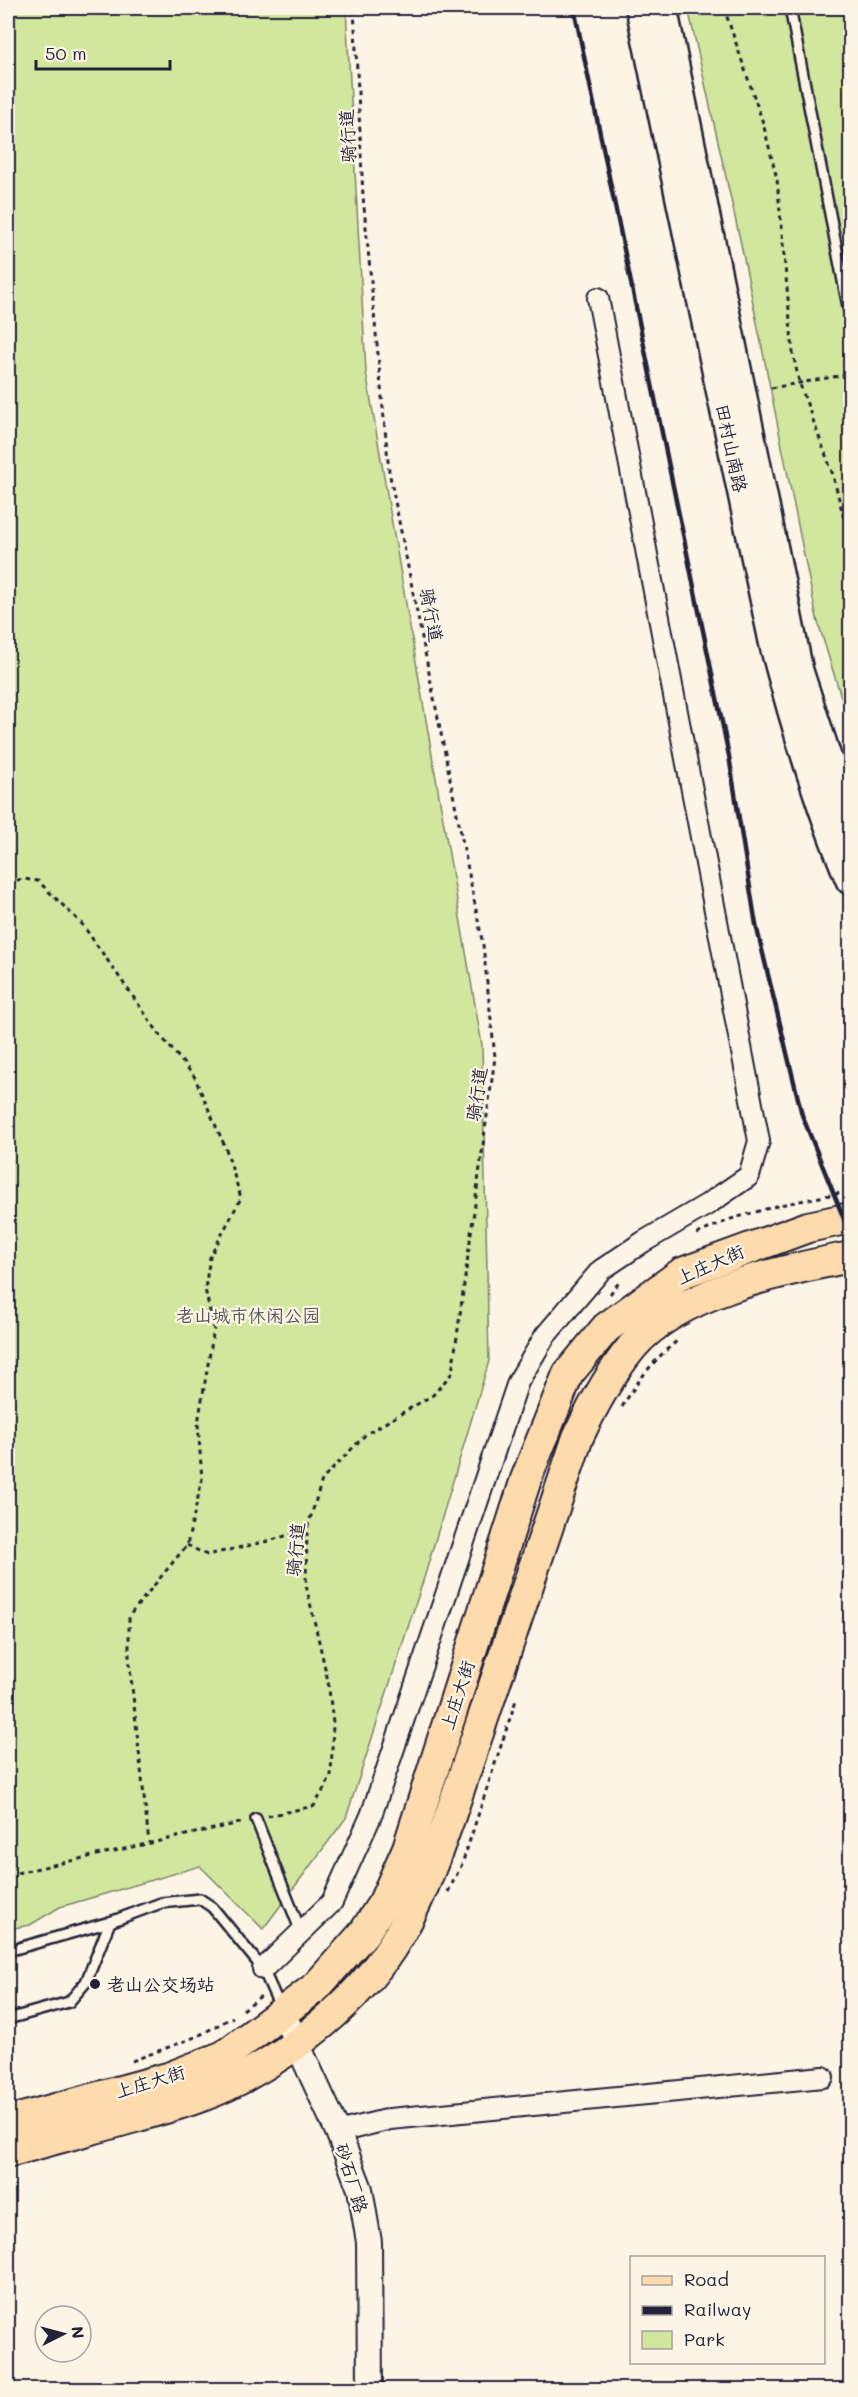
<svg xmlns="http://www.w3.org/2000/svg" width="858" height="2397" font-family="Mali,'LXGW WenKai TC',sans-serif">
  <rect width="100%" height="100%" fill="#fcf5e5"/>
  <filter id="ink" filterUnits="userSpaceOnUse"><feTurbulence type="fractalNoise" baseFrequency=".0167" numOctaves="2"/><feDisplacementMap in="SourceGraphic" scale="12" xChannelSelector="R" yChannelSelector="G"/><feConvolveMatrix kernelMatrix="1 2 1 2 8 2 1 2 1" color-interpolation-filters="sRGB"/></filter>
  <g filter="url(#ink)">
    <!-- green -->
    <g fill="#d1e79d" stroke="#7a846c" stroke-width="1.5">
      <polygon points="8,8 346,8 366,372 482,1045 489,1361 424,1578 346,1818 263,1929 200,1866 60,1907 30,1925 8,1929"/>
      <polygon points="688,8 850,8 850,726 817,619 741,244"/>
    </g>
    <g fill="none" stroke-linecap="round" stroke-linejoin="round">
      <!-- service casing -->
      <g stroke="#22223b" stroke-width="14">
        <g id="service">
          <polyline points="790,8 850,317"/>
          <polyline points="256,1819 301,1932"/>
          <polyline points="8,1951 110,1922 161,1903 200,1899 212,1907 263,1969 280,2007"/>
          <polyline points="8,2019 69,2002 86,1982 110,1922"/>
        </g>
      </g>
      <!-- minor casing -->
      <g stroke="#22223b" stroke-width="24">
        <g id="minor">
          <polyline points="263,1969 332,1902 371,1816 518,1382 545,1336 601,1270 643,1242 708,1204 749,1176 759,1141 598,298"/>
          <polyline points="338,2132 390,2119 823,2077"/>
        </g>
      </g>
      <!-- tertiary casing -->
      <g stroke="#22223b" stroke-width="28">
        <polyline id="tertiary" points="283,2013 338,2132 360,2189 369,2242 370,2390"/>
      </g>
      <!-- secondary casing -->
      <g stroke="#22223b" stroke-width="32">
        <g id="secondary">
          <path d="M 640,8 L 774,646 C 795,726 818,804 850,880"/>
          <polyline points="663,8 799,671 850,827"/>
        </g>
      </g>
      <!-- primary casing -->
      <g stroke="#22223b" stroke-width="34">
        <g id="primary">
          <polyline points="8,2122 168,2078 224,2056 316,1987 364,1933 384,1902 408,1848 526,1479 568,1374 606,1328 682,1273 808,1227 850,1218"/>
          <path d="M 8,2152 C 50,2140 92,2129 135,2117 C 169,2107 206,2097 238,2080 C 297,2049 354,2004 391,1948 C 417,1908 433,1863 449,1819 L 578,1437 C 593,1405 609,1375 632,1347 C 679,1291 782,1271 850,1257"/>
        </g>
      </g>
      <!-- path -->
      <g stroke="#22223b" stroke-width="3" stroke-dasharray="4.5 4.5" stroke-linecap="butt">
        <polyline points="724,8 763,123 777,179 793,353 799,382 832,472 846,526 850,565"/>
        <polyline points="771,388 850,374"/>
        <polyline points="8,882 23,879 38,881 82,924 160,1035 194,1076 226,1149 241,1198 210,1257 205,1289 214,1329 198,1423 202,1480 187,1545 129,1616 129,1659 149,1843"/>
        <polyline points="8,929 12,955 8,978"/>
        <polyline points="697,1234 731,1219 780,1205 850,1191"/>
        <polyline points="610,1294 620,1281"/>
        <path d="M 622,1407 C 637,1382 654,1359 677,1341"/>
        <polyline points="187,1545 207,1555 269,1541 307,1529"/>
        <polyline points="268,1816 314,1806 331,1777 333,1723 328,1681 306,1585 307,1529 322,1480 366,1434 433,1395 452,1373 495,1057 483,945 389,471 363,196 354,8"/>
        <polyline points="8,1875 244,1822"/>
        <polyline points="448,1892 462,1864 516,1700"/>
        <polyline points="243,2010 262,1995"/>
        <polyline points="132,2061 198,2036 233,2017"/>
      </g>
      <!-- service -->
      <use href="#service" stroke="#fcf5e5" stroke-width="9"/>
      <!-- minor -->
      <use href="#minor" stroke="#fcf5e5" stroke-width="20"/>
      <!-- tertiary -->
      <use href="#tertiary" stroke="#fcf5e5" stroke-width="24"/>
      <!-- secondary -->
      <use href="#secondary" stroke="#fcf5e5" stroke-width="27"/>
      <!-- primary -->
      <use href="#primary" stroke="#fedbac" stroke-width="30"/>
      <!-- rail -->
      <polyline stroke="#22223b" stroke-width="4.5" points="574,8 729,756 756,925 802,1115 850,1234"/>
    </g>
  </g>
  <!-- markers -->
  <circle fill="#22223b" stroke="#fcf5e5" stroke-width="2" cx="95" cy="1984" r="6"/>
  <g text-anchor="middle" dominant-baseline="central" stroke-width="4.5" stroke-linejoin="round" paint-order="stroke">
    <!-- street labels -->
    <g font-size="18" fill="#22223b" stroke="#fcf5e5">
      <text transform="translate(347 136) rotate(-93)">骑行道</text>
      <text transform="translate(732 448) rotate(78)">田村山南路</text>
      <text transform="translate(432 615) rotate(79)">骑行道</text>
      <text transform="translate(476 1094) rotate(-82)">骑行道</text>
      <text transform="translate(710 1264) rotate(-24)">上庄大街</text>
      <text transform="translate(295 1549) rotate(-85)">骑行道</text>
      <text transform="translate(457 1695) rotate(-72)">上庄大街</text>
      <text transform="translate(150 2081) rotate(-17)">上庄大街</text>
      <text transform="translate(352 2178) rotate(73)">砂石厂路</text>
    </g>
    <!-- park labels -->
    <g font-size="18" fill="#4e5354" stroke="#fcf5e5">
      <text x="248" y="1315">老山城市休闲公园</text>
    </g>
    <!-- poi labels -->
    <g font-size="18" fill="#22223b" stroke="#fcf5e5" text-anchor="start">
      <text x="107" y="1984">老山公交场站</text>
    </g>
  </g>
  <!-- margin -->
  <rect width="858" height="2397" fill="none" stroke="#fcf5e5" stroke-width="30"/>
  <rect x="15" y="15" width="828" height="2367" fill="none" stroke="#22223b" stroke-width="2" filter="url(#ink)"/>
  <!-- legend -->
  <rect x="630" y="2256" width="195" height="108" fill="#fcf5e5" stroke="#a5a1a1" stroke-width="1.5"/>
  <rect x="642" y="2276" width="30" height="9" fill="#fedbac" stroke="#a5a1a1" stroke-width="1.5"/>
  <text x="684" y="2286" font-size="18" fill="#22223b">Road</text>
  <rect x="642" y="2306" width="30" height="9" fill="#22223b" stroke="#a5a1a1" stroke-width="1.5"/>
  <text x="684" y="2316" font-size="18" fill="#22223b">Railway</text>
  <rect x="642" y="2331" width="30" height="18" fill="#d1e79d" stroke="#a5a1a1" stroke-width="1.5"/>
  <text x="684" y="2346" font-size="18" fill="#22223b">Park</text>
  <!-- north arrow -->
  <g transform="translate(63 2334) rotate(84)"><circle r="28" fill="#fcf5e5" stroke="#a5a1a1" stroke-width="1.5"/>
  <path d="M0-4.5L10 22L0 15L-10 22Z" fill="#22223b"/>
  <text y="-9" font-size="16" font-weight="bold" text-anchor="middle" fill="#22223b">N</text>
  </g>
  <!-- scale -->
  <path d="M36 60v9h134v-9" fill="none" stroke="#22223b" stroke-width="3"/>
  <text x="45" y="60" font-size="18" fill="#22223b" stroke="#fcf5e5" stroke-width="4.5" paint-order="stroke">50 m</text>
</svg>
